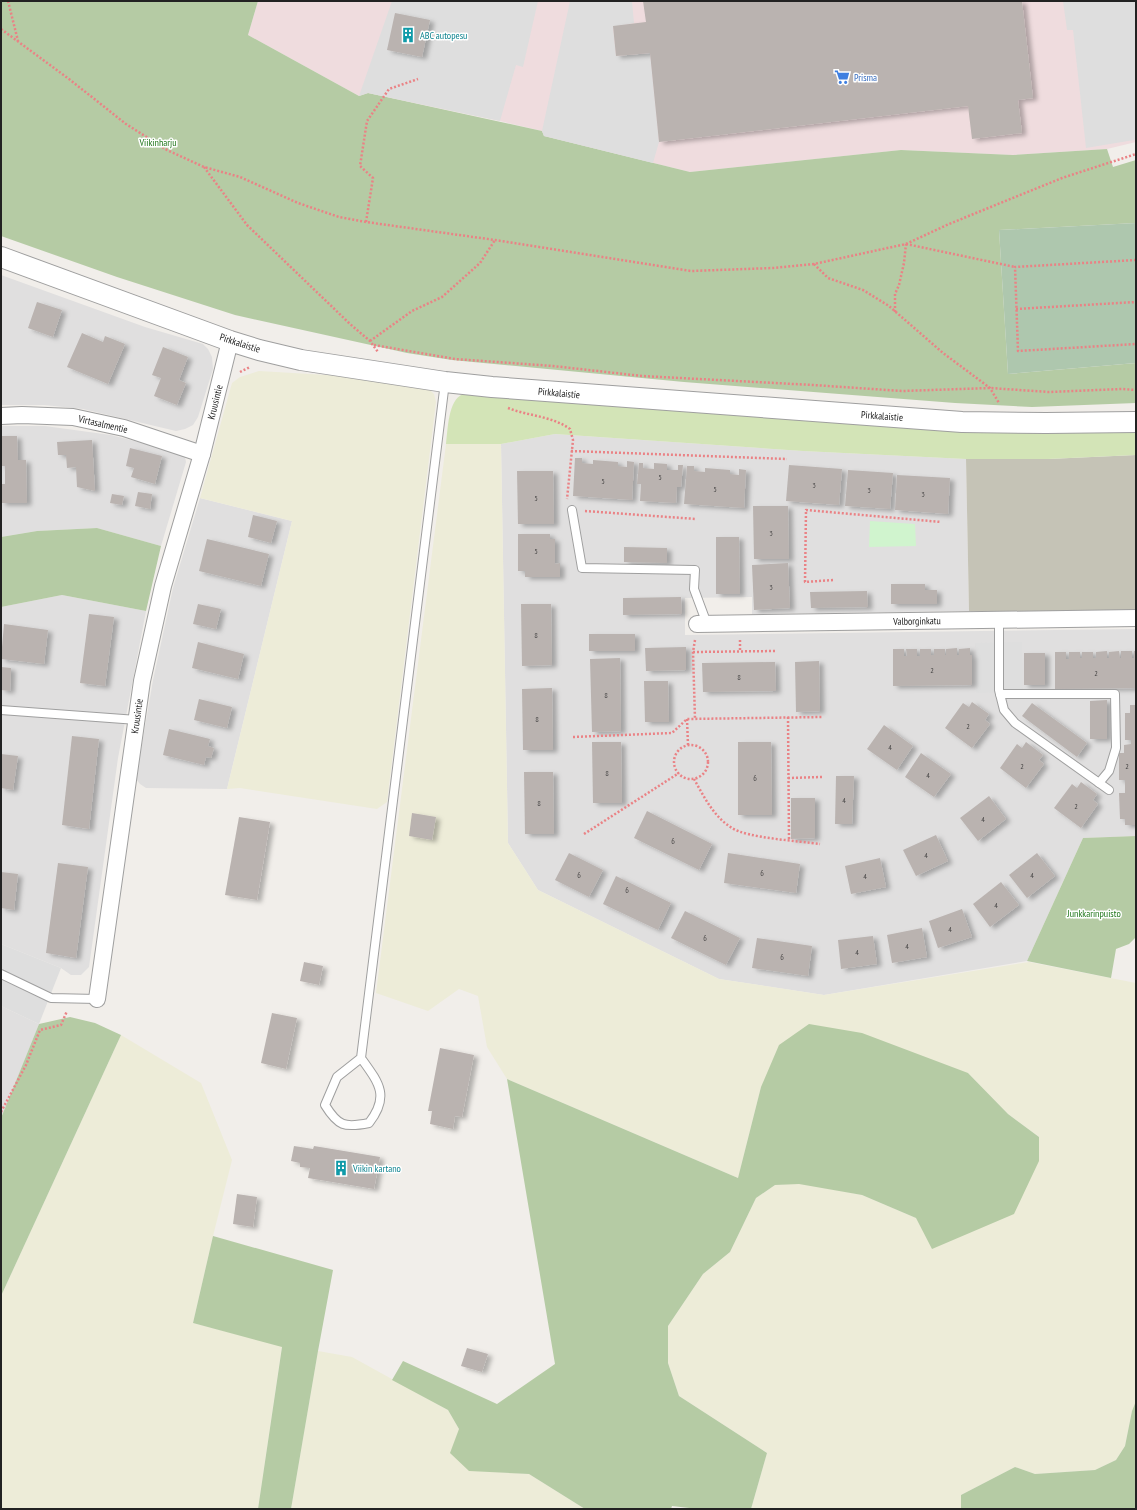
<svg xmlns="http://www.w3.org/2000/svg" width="1137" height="1510" font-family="'PT Sans Narrow',sans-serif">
  <defs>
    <filter id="shadow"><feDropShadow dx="4.5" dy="2.5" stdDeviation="2" flood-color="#0004"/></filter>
  </defs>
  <rect width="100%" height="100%" fill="#f1eeea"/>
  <!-- residential -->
  <g fill="#e0dfdf">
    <polygon points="1,275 145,327 203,344 208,349 212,357 213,369 198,417 193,425 185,429 176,431 83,409 44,405 1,405"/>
    <polygon points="1,426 45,426 111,435 181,453 185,457 186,462 161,546 97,528 37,531 1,537"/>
    <polygon points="555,434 803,451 966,459 969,611 752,614 752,597 685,598 685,635 1136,629 1136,836 1083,838 1027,961 824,995 719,979 538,890 508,843 501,444"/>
    <polygon points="200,498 292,521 227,789 146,788 140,784 136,779 153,680 173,588"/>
    <polygon points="62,595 146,611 118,758 89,967 81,975 71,975 61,968 1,944 1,607"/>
    <polygon points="1,1006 39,1024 1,1118"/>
  </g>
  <!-- commercial -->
  <polygon fill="#efdcde" points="258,1 1136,1 1136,142 1107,149 1013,155 901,150 690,172 544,136 542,131 500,121 368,93 359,96 248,35"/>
  <!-- construction -->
  <polygon fill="#c5c3b6" points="1136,455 1136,611 969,611 966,459 1048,459"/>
  <!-- farmland -->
  <g fill="#edecd8">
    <polygon points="259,371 344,376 429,389 434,394 436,402 387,802 377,809 240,788 227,789 292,521 200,498 232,383 240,377"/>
    <polygon points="446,444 501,444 508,843 538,890 719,979 824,995 1029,962 1136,983 1136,1401 1132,1411 1125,1446 1116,1460 1095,1470 1035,1474 1015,1467 961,1495 961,1509 751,1509 767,1453 679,1396 668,1363 668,1326 703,1274 730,1252 756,1198 775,1185 799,1183 862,1195 916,1218 1039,1137 1008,1114 968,1073 761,1087 738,1178 507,1079 487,1047 478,996 459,989 428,1011 376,993"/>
    <polygon points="121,1035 201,1083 232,1160 213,1236 193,1323 282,1346 258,1509 1,1509 1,1296"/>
    <polygon points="318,1351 352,1357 448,1410 459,1429 469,1470 529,1474 585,1509 291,1509"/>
  </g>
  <!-- grass -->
  <path fill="#d3e4b7" d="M 463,394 L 1136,428 L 1136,455 L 1048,459 L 966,459 L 803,451 L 555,434 L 501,444 L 446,444 C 448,429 448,400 463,394 Z"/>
  <!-- forest -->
  <g fill="#b5cba4">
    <polygon points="1,1 258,1 248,35 359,96 368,93 542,131 544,136 690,172 901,150 1013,155 1107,149 1113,167 1136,160 1136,223 999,230 1008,374 1136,363 1136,403 1032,407 955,403 684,382 452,360 407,353 235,315 117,277 1,236"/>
    <polygon points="97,528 161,546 146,611 62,595 1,607 1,537 37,531"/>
    <polygon points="1136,836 1136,937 1129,944 1116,949 1111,978 1027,961 1083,838"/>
    <polygon points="70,1017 95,1023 121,1035 1,1296 1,1118 39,1024"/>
    <polygon points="809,1024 862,1033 968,1073 1008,1114 1039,1137 1039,1161 1014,1214 932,1249 916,1218 862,1195 799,1184 775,1185 756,1198 730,1252 703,1274 668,1326 668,1363 679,1396 767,1453 751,1509 698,1509 672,1506 671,1509 585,1509 529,1474 469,1471 450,1453 459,1429 448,1410 392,1380 403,1361 497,1404 555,1364 507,1079 738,1178 761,1087 779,1045"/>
    <polygon points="213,1236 333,1270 318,1351 291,1509 258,1509 282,1347 193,1323"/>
    <polygon points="1136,1401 1136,1509 961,1509 961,1495 1015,1467 1035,1474 1095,1470 1116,1460 1125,1446 1132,1411"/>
  </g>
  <!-- cemetery -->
  <polygon fill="#aec7ae" points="1136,223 1136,363 1008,374 999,230"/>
  <!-- park -->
  <polygon fill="#d0f4ce" points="870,521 915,524 916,546 869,547"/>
  <!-- parking -->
  <g fill="#dedede">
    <polygon points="392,1 538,1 523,67 516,65 500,121 368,93 359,96"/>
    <polygon points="570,1 632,1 634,23 613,27 616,56 650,53 659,142 653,163 544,136 542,131"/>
    <polygon points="1063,1 1136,1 1136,138 1134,140 1086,148 1073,30 1067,30"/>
    <polygon points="1022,642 1023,692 976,693 975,643"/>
    <polygon points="1,944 61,968 39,1024 1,1006"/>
  </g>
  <!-- building -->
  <g fill="#bab3b0" filter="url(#shadow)">
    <polygon points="643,1 1022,1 1033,98 1018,100 1022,133 972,139 968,106 659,142 650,53 616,56 613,26 646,22"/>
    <polygon points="395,13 430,20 422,57 387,50"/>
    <polygon points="37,302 62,310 53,337 28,328"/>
    <polygon points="82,333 103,342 105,336 125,344 108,384 67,367"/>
    <polygon points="163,347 188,357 179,380 186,383 177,405 154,396 161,378 152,375"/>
    <polygon points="1,436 17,436 18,460 26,460 27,503 1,503 1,484 5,484 5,466 1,466"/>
    <polygon points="92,440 95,491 77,487 76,467 67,468 66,455 58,455 57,442"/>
    <polygon points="130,448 162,456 155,484 131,477 134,468 126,466"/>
    <polygon points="575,458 582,458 582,463 593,464 593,460 618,462 618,466 627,467 627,461 634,462 632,500 573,496"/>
    <polygon points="639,463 643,463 643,468 654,469 654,463 667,464 667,470 678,470 678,465 683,465 681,487 677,487 676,503 640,501 641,484 637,484"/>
    <polygon points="789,465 842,469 839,505 786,501"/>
    <polygon points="687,466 694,466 694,471 705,472 705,468 730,470 730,474 739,475 739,469 746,470 744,508 684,504"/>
    <polygon points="848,470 893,473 890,509 845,506"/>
    <polygon points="517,471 553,471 554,524 518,524"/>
    <polygon points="897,475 950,478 948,514 895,510"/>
    <polygon points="138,492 152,494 150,509 135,506"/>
    <polygon points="112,494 124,496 122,505 110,503"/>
    <polygon points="753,506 788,506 789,559 754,559"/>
    <polygon points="253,515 277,521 271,543 248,537"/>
    <polygon points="518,534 550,534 550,539 555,539 555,564 560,563 560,577 525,577 525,571 518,571"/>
    <polygon points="716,537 739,537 740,594 716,594"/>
    <polygon points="207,539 269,554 261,586 199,571"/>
    <polygon points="624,547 667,548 667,563 624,562"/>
    <polygon points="788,563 790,608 754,610 752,565"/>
    <polygon points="891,584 925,584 925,590 937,590 937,604 891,604"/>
    <polygon points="867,591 868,607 811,608 810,592"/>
    <polygon points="681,597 682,614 623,615 623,598"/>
    <polygon points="198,604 221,609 216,629 193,624"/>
    <polygon points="521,604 551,604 552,665 522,666"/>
    <polygon points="89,614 114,617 105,686 80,683"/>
    <polygon points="4,624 48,630 44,664 1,659"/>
    <rect x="589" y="634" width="46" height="17"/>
    <polygon points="198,642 244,654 238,679 192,668"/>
    <polygon points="686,647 686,670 646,671 645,648"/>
    <polygon points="957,648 957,655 959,655 959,649 970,648 970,655 972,655 972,685 893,686 893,649 904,649 904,656 907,656 906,649 917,649 917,656 920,656 920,649 931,649 931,655 934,655 934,649 945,649 945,655 946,655 946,649"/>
    <polygon points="1107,651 1107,658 1109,658 1109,652 1119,651 1120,658 1121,658 1121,651 1132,651 1132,658 1134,658 1134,651 1136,651 1136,688 1055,689 1055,652 1066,652 1066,659 1069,659 1069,652 1080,652 1080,658 1082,658 1082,652 1093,652 1093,658 1096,658 1096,652"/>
    <rect x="1024" y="653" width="21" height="32"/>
    <polygon points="620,658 621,731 592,732 590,659"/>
    <polygon points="819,661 820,711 796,712 795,662"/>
    <polygon points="775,662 776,691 703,692 702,663"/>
    <polygon points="1,667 11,668 10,691 1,690"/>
    <polygon points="644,681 668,681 669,722 645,722"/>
    <polygon points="552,688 553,750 523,750 522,689"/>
    <polygon points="199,699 232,707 227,728 194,720"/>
    <polygon points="1107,700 1107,739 1090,739 1090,701"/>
    <polygon points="972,702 989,714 985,720 990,724 972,748 945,728 963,703 969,707"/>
    <polygon points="1032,703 1087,743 1077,757 1022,716"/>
    <polygon points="1130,705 1136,705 1136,825 1125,825 1125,819 1120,819 1119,793 1125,793 1125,780 1119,780 1119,753 1124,753 1124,745 1131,744 1131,740 1125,740 1125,713 1130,713"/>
    <polygon points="884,725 913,746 897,770 867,749"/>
    <polygon points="169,729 210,739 208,746 214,748 211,758 206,757 204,765 163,755"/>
    <polygon points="72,736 99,739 89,829 62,825"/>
    <polygon points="592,742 621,742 622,803 593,803"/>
    <polygon points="738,742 771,742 772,815 738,815"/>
    <polygon points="1026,742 1043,755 1039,760 1044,764 1026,788 1000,768 1017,744 1022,748"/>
    <polygon points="921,753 951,774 934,797 905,777"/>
    <polygon points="1,754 18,756 13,790 1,788"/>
    <polygon points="524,772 553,772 554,834 525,834"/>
    <polygon points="836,776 854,776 852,824 835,824"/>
    <polygon points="1081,782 1097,794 1093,800 1098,804 1081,828 1054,808 1072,784 1077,788"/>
    <polygon points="989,796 1006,819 978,841 960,818"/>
    <polygon points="791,798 815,798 815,838 791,839"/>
    <polygon points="647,811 712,844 699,870 634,838"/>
    <polygon points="412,813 436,817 432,840 409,836"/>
    <polygon points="239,817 270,822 257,900 225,895"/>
    <polygon points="936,835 948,861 916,876 903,850"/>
    <polygon points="569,853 603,870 589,897 555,880"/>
    <polygon points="728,853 800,864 796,893 724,883"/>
    <polygon points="1037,853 1055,876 1027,898 1009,875"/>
    <polygon points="880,858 886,887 851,894 845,866"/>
    <polygon points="58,863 88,867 76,958 46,953"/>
    <polygon points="1,872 18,874 14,910 1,908"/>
    <polygon points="616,876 671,903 658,930 603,904"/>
    <polygon points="1001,882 1019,905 990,927 973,904"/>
    <polygon points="962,909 972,937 938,948 929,921"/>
    <polygon points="685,911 740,938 726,965 671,938"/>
    <polygon points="922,928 927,957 892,963 887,935"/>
    <polygon points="873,936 877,964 841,969 838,940"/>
    <polygon points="757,938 812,946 808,976 752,968"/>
    <polygon points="304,962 323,966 319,985 300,981"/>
    <polygon points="272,1013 297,1018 286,1069 261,1063"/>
    <polygon points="440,1048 474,1055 462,1117 455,1116 453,1129 430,1124 432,1111 428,1111"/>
    <polygon points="294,1146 313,1149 314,1146 380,1157 374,1189 308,1178 310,1168 300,1167 300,1163 291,1161"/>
    <polygon points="237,1194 257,1197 253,1227 233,1224"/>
    <polygon points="467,1348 488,1354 482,1372 461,1366"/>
  </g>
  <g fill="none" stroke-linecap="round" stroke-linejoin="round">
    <!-- service casing -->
    <g stroke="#9f9f9f" stroke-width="10">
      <g id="service">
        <polyline points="572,510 582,568 695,570 694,589 707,624"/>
        <polyline points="999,621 999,690 1004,710 1015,723 1109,790"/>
        <polyline points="1000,694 1115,694 1116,748 1109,771 1099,783"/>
        <polyline points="1,710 137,720"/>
        <polyline points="1,974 51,998 97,999"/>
        <path d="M 361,1058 C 379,1083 390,1096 369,1123 C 344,1128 338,1126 325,1105 L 337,1077 L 361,1058 L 445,382"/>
      </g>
    </g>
    <!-- minor casing -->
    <g stroke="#9f9f9f" stroke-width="18">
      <g id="minor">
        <polyline points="1,416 22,415 73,417 124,428 202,454"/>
        <polyline points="697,624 1136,618"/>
        <polyline points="97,999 142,681 163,586 202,454 230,341"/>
      </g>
    </g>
    <!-- tertiary casing -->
    <g stroke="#9f9f9f" stroke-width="22">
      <polyline id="tertiary" points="1,257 230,341 259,350 301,360 445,382 492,387 962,422 1046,423 1136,422"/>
    </g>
    <!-- path -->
    <g stroke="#ea8285" stroke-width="2.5" stroke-dasharray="2 2" stroke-linecap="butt">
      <polyline points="8,1 18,41"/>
      <polyline points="1,29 69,79 126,124 167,150 204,167 240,177 298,203 339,217 366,222 495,240 691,271 773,268 814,264 906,244 949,224 1062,178 1136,154"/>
      <polyline points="204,167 247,225 350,324 370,341 378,352"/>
      <polyline points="366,222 373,178 360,166 367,121 389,89 418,79"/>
      <polyline points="906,244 1015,267"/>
      <polyline points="1136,260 1015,267 1018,351 1136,344"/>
      <polyline points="814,264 828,278 863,290 889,306 943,353 990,388 999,403"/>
      <polyline points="1016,309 1136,302"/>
      <polyline points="895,312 895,294 899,285 904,263 906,244"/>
      <polyline points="370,341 412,311 442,297 480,263 495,240"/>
      <polyline points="374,345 455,359 553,366 642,376 813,385 902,391 990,388 1049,392 1122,389 1136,390"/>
      <polyline points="240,372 250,367"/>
      <path d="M 508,408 C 528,416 552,416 570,429 L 573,440 L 567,499"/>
      <polyline points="571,451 787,459"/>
      <polyline points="585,511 696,519"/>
      <polyline points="833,580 805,582 806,510 941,522"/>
      <polyline points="695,640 693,652 695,719"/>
      <polyline points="740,640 740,651"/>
      <polyline points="693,652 776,651"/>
      <polyline points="788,717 789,840"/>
      <polyline points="687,719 688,745"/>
      <polyline points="573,737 672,733 687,719 823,717"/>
      <circle cx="691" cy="762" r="17"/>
      <polyline points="788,778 822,777"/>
      <path d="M 694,779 C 704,797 714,817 732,828 C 747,838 799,841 820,844"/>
      <polyline points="584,834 679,773"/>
      <polyline points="1,1112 26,1065 40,1030 61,1025 67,1011"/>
    </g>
    <!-- service -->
    <use href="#service" stroke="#fff" stroke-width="8"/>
    <!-- minor -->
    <use href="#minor" stroke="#fff" stroke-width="16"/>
    <!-- tertiary -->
    <use href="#tertiary" stroke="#fff" stroke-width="20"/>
  </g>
  <!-- icons -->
  <defs>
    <g id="building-bare" transform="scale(1.2)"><path d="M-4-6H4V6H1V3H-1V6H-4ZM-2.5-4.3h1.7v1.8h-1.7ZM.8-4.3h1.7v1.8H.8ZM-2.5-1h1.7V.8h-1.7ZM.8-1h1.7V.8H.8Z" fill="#0f9aa8" stroke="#fff" stroke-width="2.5" paint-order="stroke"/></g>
    <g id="supermarket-bare" transform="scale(1.2)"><path d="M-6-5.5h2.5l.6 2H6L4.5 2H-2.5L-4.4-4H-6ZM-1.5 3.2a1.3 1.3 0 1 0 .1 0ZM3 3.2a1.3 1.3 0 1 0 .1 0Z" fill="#3f7fe0" stroke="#fff" stroke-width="2.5" paint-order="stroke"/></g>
  </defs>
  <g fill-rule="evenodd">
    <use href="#building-bare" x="408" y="35"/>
    <use href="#supermarket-bare" x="842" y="77"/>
    <use href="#building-bare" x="341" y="1168"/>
  </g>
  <g text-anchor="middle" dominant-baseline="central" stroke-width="3" stroke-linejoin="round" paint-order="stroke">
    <!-- number labels -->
    <g font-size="8" fill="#484646">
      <text x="660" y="477">5</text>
      <text x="603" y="481">5</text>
      <text x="814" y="485">3</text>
      <text x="715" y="489">5</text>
      <text x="869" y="490">3</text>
      <text x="923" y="494">3</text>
      <text x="536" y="498">5</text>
      <text x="771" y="533">3</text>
      <text x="536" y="551">5</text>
      <text x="771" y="587">3</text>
      <text x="536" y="635">8</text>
      <text x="932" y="670">2</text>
      <text x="1096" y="673">2</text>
      <text x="739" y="677">8</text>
      <text x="606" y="695">8</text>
      <text x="537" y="719">8</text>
      <text x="968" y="726">2</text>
      <text x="890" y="747">4</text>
      <text x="1022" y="766">2</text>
      <text x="1127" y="766">2</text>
      <text x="607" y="773">8</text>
      <text x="928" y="775">4</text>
      <text x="755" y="778">6</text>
      <text x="844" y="800">4</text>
      <text x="539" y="803">8</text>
      <text x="1076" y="806">2</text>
      <text x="983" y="819">4</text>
      <text x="673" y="841">6</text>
      <text x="926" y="855">4</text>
      <text x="762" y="873">6</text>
      <text x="579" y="875">6</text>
      <text x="1032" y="875">4</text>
      <text x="865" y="876">4</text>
      <text x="627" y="890">6</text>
      <text x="996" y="905">4</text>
      <text x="950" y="929">4</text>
      <text x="705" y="938">6</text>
      <text x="907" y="946">4</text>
      <text x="857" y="952">4</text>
      <text x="782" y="957">6</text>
    </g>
    <!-- culture labels -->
    <g font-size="10" fill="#0d838f" stroke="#fff" text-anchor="start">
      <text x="420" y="35">ABC autopesu</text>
      <text x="353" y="1168">Viikin kartano</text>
    </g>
    <!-- shop labels -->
    <g font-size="10" fill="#366cbe" stroke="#fff" text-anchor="start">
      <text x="854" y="77">Prisma</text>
    </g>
    <!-- park labels -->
    <g font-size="10" fill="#1f761a" stroke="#fff">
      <text x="158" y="142">Viikinharju</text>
      <text x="1094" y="913">Junkkarinpuisto</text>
    </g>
    <!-- street labels -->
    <g font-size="10" fill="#222" stroke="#fff">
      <text transform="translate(240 343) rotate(18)">Pirkkalaistie</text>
      <text transform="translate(559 393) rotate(5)">Pirkkalaistie</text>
      <text transform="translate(215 402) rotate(-76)">Kruusintie</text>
      <text transform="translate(882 416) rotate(4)">Pirkkalaistie</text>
      <text transform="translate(103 424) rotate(13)">Virtasalmentie</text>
      <text transform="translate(917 621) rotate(-1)">Valborginkatu</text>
      <text transform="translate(137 716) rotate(-82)">Kruusintie</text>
    </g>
  </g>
  <!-- border -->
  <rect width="1137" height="1510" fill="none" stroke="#222222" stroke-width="4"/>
</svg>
